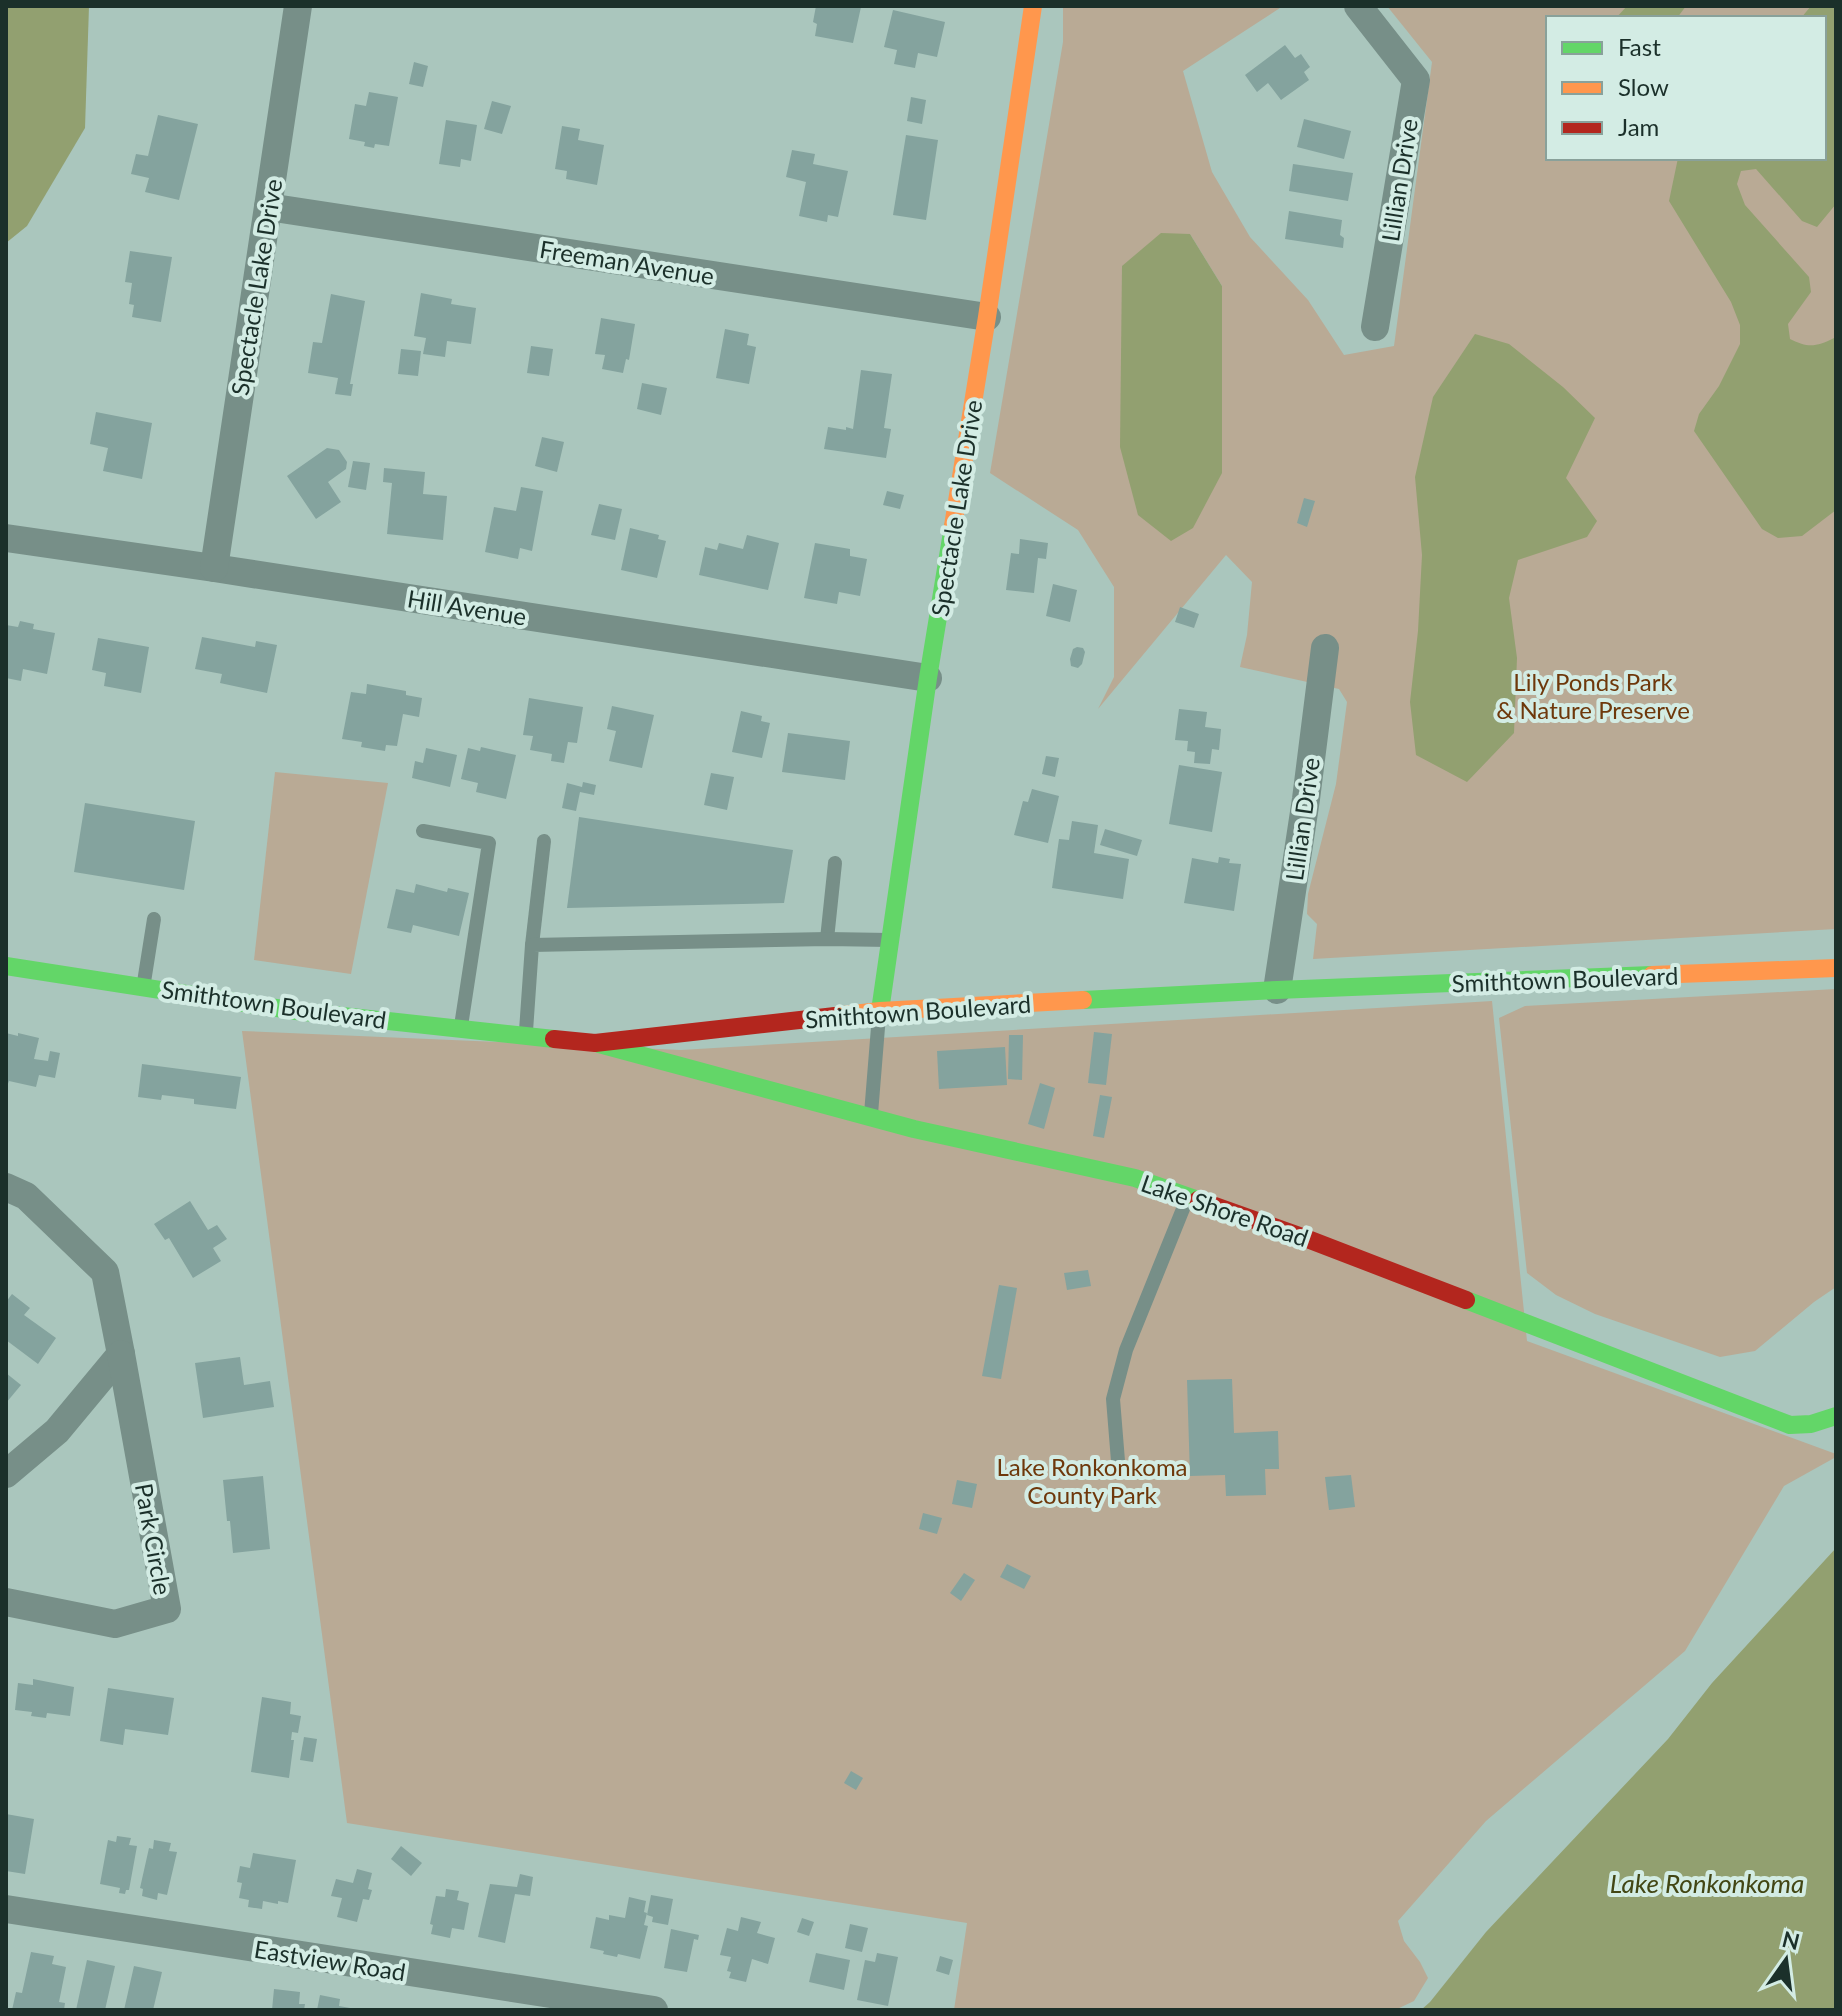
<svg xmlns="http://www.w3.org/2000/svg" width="1842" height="2016" font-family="Lato,sans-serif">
  <rect width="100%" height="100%" fill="#aac6bd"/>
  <!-- green -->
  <g fill="#b9aa95" fill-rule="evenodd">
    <path d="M 1063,6 L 1283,6 L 1183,71 L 1212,172 L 1250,237 L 1308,300 L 1344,355 L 1394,346 L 1432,62 L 1387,6 L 1836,6 L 1836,929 L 1313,959 L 1317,924 L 1307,914 L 1308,894 L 1336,784 L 1347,702 L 1339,689 L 1240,667 L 1247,635 L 1252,582 L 1226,555 L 1098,709 L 1114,677 L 1114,587 L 1078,530 L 990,473 L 1063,42 ZM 1548,18 L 1824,18 L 1824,158 L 1548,158 ZM 1190,234 L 1222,286 L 1222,352 Z"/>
    <polygon points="275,772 388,783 351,974 254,960"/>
    <polygon points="1836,989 1836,1287 1814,1302 1755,1351 1720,1357 1595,1314 1556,1295 1527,1273 1499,1018 1525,1006"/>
    <polygon points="1492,1001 1527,1341 1836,1454 1836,1457 1784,1486 1685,1651 1486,1821 1398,1921 1404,1941 1420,1962 1428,1978 1414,2001 1395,2010 954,2010 967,1923 347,1823 242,1031 681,1050"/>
  </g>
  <!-- water -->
  <g fill="#92a070">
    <polygon points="6,6 89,6 85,128 27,226 6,243"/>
    <polygon points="1627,6 1686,6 1677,18 1616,18"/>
    <path d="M 1811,6 L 1836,6 L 1836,204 L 1817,227 L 1802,221 L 1756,169 L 1741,171 L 1737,184 L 1745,205 L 1809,277 L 1811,292 L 1788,324 L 1790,339 C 1808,348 1816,347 1834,338 L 1836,339 L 1836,510 L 1802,536 L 1778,538 L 1762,529 L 1694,431 L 1699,414 L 1719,386 L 1740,344 L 1740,325 L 1731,302 L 1669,201 L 1678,158 L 1824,158 L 1824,18 L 1801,18 Z"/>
    <polygon points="1161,233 1190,234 1222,286 1222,473 1193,528 1171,541 1138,515 1120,447 1122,266"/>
    <polygon points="1475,334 1509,344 1563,387 1595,418 1566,478 1597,521 1587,537 1518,560 1509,598 1517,658 1514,733 1467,782 1416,755 1410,702 1418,631 1422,555 1415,477 1433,397"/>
    <polygon points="1836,1548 1836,2010 1421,2010 1430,2002 1486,1932 1668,1739 1712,1683"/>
  </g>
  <!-- building -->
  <g fill="#84a39e">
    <polygon points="816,6 861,7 853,43 815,36 817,24 813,22"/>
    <polygon points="893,10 945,22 937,57 918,53 915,68 894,64 897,50 884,47"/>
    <polygon points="1285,45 1295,58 1301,54 1310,67 1304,72 1309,80 1281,100 1268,83 1257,92 1245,75"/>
    <polygon points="414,62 428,66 423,87 409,84"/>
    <polygon points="369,92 398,97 389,146 375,144 374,148 364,146 365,142 349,139 355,104 366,106"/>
    <polygon points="911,97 926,100 922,124 907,121"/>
    <polygon points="492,101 511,106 502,134 484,129"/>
    <polygon points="158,115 198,124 179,200 145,192 149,178 131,174 136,154 148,156"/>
    <polygon points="1304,119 1351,131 1344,159 1297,147"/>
    <polygon points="446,120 477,125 471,161 461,159 460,167 439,164"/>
    <polygon points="562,126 580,129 578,140 604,145 597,185 566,179 567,171 555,169"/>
    <polygon points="906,135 938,140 926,220 893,215"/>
    <polygon points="792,150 815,154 813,164 848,171 838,217 828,215 827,222 799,216 806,182 786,177"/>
    <polygon points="1293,164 1353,173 1348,201 1289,191"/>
    <polygon points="1289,211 1342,220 1340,235 1344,238 1343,248 1285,239"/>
    <polygon points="130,251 172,257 161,322 132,317 134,305 129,304 132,283 125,282"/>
    <polygon points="421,293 452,299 451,304 476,308 471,344 447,341 445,357 423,354 426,338 414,336"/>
    <polygon points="331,294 365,301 350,384 353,384 351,396 335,394 338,378 308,373 313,342 322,343"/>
    <polygon points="601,318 635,324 629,360 626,359 623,373 602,369 605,355 595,354"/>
    <polygon points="725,329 749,334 747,345 756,347 749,384 716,378"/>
    <polygon points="531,346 553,349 549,376 527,373"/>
    <polygon points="401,349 421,351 418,376 398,374"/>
    <polygon points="861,370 892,374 884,428 891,429 886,458 824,449 828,427 846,430 846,427 853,429"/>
    <polygon points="642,383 667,388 661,415 637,409"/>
    <polygon points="96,412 152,423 142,479 103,471 108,448 90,444"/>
    <polygon points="542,437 564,442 557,472 535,466"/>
    <polygon points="327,448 339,450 347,462 346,469 328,482 341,502 316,519 287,476"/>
    <polygon points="353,461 370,463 366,490 348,487"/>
    <polygon points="384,468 425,472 423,494 447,496 443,540 387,534 392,483 383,482"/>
    <polygon points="521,487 543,491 532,551 520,548 518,559 485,552 494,507 516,511"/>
    <polygon points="887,491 904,495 900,509 883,505"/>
    <polygon points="1304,498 1315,501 1307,527 1297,523"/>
    <polygon points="599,504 622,509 615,540 591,535"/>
    <polygon points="630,528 659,535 658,539 666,541 657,578 621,570"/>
    <polygon points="747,535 779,543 768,590 699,575 705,547 717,550 719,543 743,549"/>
    <polygon points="1020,539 1048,543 1046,559 1038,558 1034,593 1006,590 1011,553 1019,554"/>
    <polygon points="815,543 850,549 850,556 867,559 860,596 839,592 837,604 804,598"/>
    <polygon points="1053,584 1077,590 1070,622 1046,616"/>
    <polygon points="1180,607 1199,614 1194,628 1175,622"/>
    <polygon points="20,621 34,624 33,629 55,633 47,674 23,669 21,681 6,678 6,625 18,627"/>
    <polygon points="202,637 255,647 256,641 277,645 267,693 220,683 222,674 195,669"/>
    <polygon points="98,638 149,647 141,693 104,686 106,673 92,670"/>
    <polygon points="1077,647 1083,648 1085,652 1082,664 1078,668 1071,666 1070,659 1073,649"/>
    <polygon points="367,684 406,691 406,695 422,698 419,717 403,714 397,746 386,745 385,751 361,747 362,742 342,739 351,692 366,694"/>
    <polygon points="529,698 583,707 577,743 568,742 564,763 551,761 552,754 530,750 533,736 523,735"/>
    <polygon points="612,706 654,715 642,768 609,761 616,731 607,729"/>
    <polygon points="1179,709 1207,712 1205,727 1221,729 1219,750 1212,749 1210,764 1194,763 1195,752 1187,751 1188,741 1175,740"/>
    <polygon points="741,711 762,716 761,721 770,723 762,758 732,752"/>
    <polygon points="788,733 850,741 845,780 782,772"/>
    <polygon points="481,747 516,755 506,799 476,792 478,783 461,779 468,748 480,751"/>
    <polygon points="426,748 457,755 450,787 412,778 415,761 423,763"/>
    <polygon points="1046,756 1059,758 1055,777 1042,774"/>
    <polygon points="1179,765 1222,772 1212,832 1169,824"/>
    <polygon points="711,773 734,777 727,810 704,805"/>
    <polygon points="583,782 596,785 594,795 580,792 576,811 562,808 567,783 582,787"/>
    <polygon points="1032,789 1059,796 1048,843 1014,835 1023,801 1028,802"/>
    <polygon points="85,803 195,821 184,890 74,872"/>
    <polygon points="579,817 793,850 784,903 567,908"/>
    <polygon points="1072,821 1098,825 1094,853 1129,859 1123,899 1052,888 1059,839 1069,840"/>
    <polygon points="1105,829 1142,840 1137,856 1100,845"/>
    <polygon points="1219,857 1230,859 1229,863 1241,864 1234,911 1184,903 1192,858 1218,863"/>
    <polygon points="416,884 447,892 448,888 469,893 459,936 413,925 411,933 387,928 396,889 414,893"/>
    <polygon points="1094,1032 1112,1034 1106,1085 1088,1083"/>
    <polygon points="6,1033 18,1036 18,1033 39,1038 34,1059 48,1061 50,1051 60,1053 55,1078 39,1075 36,1087 9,1081 6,1089"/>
    <polygon points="1009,1035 1023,1035 1022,1080 1008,1079"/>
    <polygon points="1005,1047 1007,1085 939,1089 937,1051"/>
    <polygon points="142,1064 241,1077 236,1109 194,1104 194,1099 162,1095 161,1100 138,1097"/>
    <polygon points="1040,1083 1055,1088 1044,1129 1028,1124"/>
    <polygon points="1100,1095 1112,1097 1104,1138 1093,1136"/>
    <polygon points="190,1201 208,1230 217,1225 227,1239 213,1248 221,1261 193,1278 169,1238 165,1240 154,1224"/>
    <polygon points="1088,1270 1091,1286 1067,1290 1064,1273"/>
    <polygon points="999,1285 1017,1288 1001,1379 982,1376"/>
    <polygon points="12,1294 30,1308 24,1315 56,1338 38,1364 6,1340 6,1302"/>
    <polygon points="240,1357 244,1385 270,1381 274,1407 203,1418 195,1363"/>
    <polygon points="6,1373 21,1385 6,1403"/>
    <polygon points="1232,1379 1234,1433 1278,1431 1279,1469 1265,1469 1266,1495 1226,1496 1225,1475 1190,1476 1187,1380"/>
    <polygon points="1351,1475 1355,1507 1329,1510 1325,1477"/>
    <polygon points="263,1476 270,1549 233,1553 230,1521 227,1521 223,1480"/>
    <polygon points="957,1480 977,1484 972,1508 952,1504"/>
    <polygon points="923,1513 942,1518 937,1534 919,1529"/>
    <polygon points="1007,1564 1031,1576 1024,1589 1000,1577"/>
    <polygon points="964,1573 975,1580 961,1601 950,1593"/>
    <polygon points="33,1679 74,1687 70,1716 47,1713 46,1718 31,1716 32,1712 15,1710 18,1683 33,1685"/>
    <polygon points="108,1688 174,1698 168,1735 125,1729 123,1745 100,1741"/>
    <polygon points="262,1697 291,1702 290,1714 301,1716 298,1733 292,1732 291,1740 294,1740 289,1778 251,1772"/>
    <polygon points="304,1737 317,1739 313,1762 300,1760"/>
    <polygon points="851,1771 863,1778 856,1790 844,1783"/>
    <polygon points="6,1814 34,1819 25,1874 6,1871"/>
    <polygon points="117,1836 131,1838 129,1845 137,1846 129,1890 126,1890 125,1894 119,1893 120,1888 100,1884 108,1840 116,1842"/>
    <polygon points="154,1840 171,1843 169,1851 177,1852 167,1895 158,1893 157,1900 142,1896 143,1889 140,1888 149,1848 153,1849"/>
    <polygon points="401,1846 422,1863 411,1876 391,1859"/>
    <polygon points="253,1853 296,1860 288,1903 278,1901 278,1904 263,1901 262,1909 248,1907 249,1900 239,1898 242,1883 237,1882 240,1866 250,1868"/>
    <polygon points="357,1869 372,1873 368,1889 372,1890 369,1900 363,1899 357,1922 337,1917 342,1898 331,1896 336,1879 353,1883"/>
    <polygon points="520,1874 533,1877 530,1896 515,1894 505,1943 478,1937 490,1884 517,1887"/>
    <polygon points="446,1889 459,1891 457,1900 469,1903 464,1930 452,1928 450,1938 431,1934 433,1925 430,1924 436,1896 445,1897"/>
    <polygon points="651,1895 673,1899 668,1925 652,1922 653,1917 647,1915"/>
    <polygon points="629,1897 646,1901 644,1912 647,1913 644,1925 648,1926 640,1959 618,1954 617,1957 603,1954 604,1951 590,1948 596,1917 609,1920 609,1915 625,1918"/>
    <polygon points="741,1917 761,1922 757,1933 775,1938 768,1964 752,1959 746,1982 729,1978 731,1972 727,1971 731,1957 720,1955 727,1928 738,1931"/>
    <polygon points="802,1918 814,1922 809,1936 797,1932"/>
    <polygon points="850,1924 868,1928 862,1952 845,1948"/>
    <polygon points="671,1929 699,1935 698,1940 694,1939 687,1972 664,1968"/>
    <polygon points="31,1952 54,1956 52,1964 66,1967 59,2002 65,2003 64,2010 12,2010 16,1992 22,1993"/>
    <polygon points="816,1953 850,1960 844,1990 809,1982"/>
    <polygon points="877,1953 898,1957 888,2006 857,2000 865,1960 875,1962"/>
    <polygon points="940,1956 953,1960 949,1975 936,1971"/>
    <polygon points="87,1960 115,1966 105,2010 76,2010"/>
    <polygon points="134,1966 162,1972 153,2010 124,2010"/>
    <polygon points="274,1989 300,1992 299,2004 305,2004 304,2010 272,2010"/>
    <polygon points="320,1995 340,1999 339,2006 350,2008 349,2010 317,2010"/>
  </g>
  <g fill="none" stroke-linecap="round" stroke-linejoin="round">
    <!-- lane -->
    <g stroke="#778f88" stroke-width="14">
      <polyline points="423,831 489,843 461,1026"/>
      <polyline points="827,939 835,863"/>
      <polyline points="532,945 544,841"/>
      <polyline points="144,982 154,919"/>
      <polyline points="526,1031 532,945 827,939 889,940"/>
      <polyline points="871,1114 879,1015"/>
      <polyline points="1118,1461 1113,1399 1126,1350 1187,1199"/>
    </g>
    <!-- street -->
    <g stroke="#778f88" stroke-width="28">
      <polyline points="1358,6 1416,80 1375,327"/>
      <polyline points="268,207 987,317"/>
      <polyline points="6,538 214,568 928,678"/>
      <polyline points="214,568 298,6"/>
      <polyline points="1277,990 1306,799 1325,648"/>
      <polyline points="6,1187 26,1196 105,1272 121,1354 57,1431 6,1474"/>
      <polyline points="6,1602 115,1624 167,1609 121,1354"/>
      <polyline points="6,1909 654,2010"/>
    </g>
    <!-- fast -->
    <g stroke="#63d668" stroke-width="18">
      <polyline points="6,966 296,1011 554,1039"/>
      <polyline points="1083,1000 1277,990 1652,975"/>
      <polyline points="880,1011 928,678 953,526"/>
      <polyline points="599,1044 914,1129 1135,1178 1198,1200"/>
      <polyline points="1466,1300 1790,1425 1811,1424 1836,1416"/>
    </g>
    <!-- slow -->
    <g stroke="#ff974d" stroke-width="18">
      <polyline points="953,526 987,317 1033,6"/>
      <polyline points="1652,975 1836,968"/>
      <polyline points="835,1016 880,1011 1083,1000"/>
    </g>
    <!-- jam -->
    <g stroke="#b3261e" stroke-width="18">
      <polyline points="554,1039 595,1043 835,1016"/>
      <polyline points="1198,1200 1305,1238 1466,1300"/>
    </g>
  </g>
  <g text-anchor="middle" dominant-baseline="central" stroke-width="8" stroke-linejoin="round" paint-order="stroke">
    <!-- street labels -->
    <g font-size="24" fill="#1b302a" stroke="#d3ece4">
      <text transform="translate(1399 180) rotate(-81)">Lillian Drive</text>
      <text transform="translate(627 262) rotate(9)">Freeman Avenue</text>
      <text transform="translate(256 287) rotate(-81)">Spectacle Lake Drive</text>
      <text transform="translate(956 508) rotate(-81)">Spectacle Lake Drive</text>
      <text transform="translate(467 607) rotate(9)">Hill Avenue</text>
      <text transform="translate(1302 819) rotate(-82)">Lillian Drive</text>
      <text transform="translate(1565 979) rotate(-2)">Smithtown Boulevard</text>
      <text transform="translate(274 1004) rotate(8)">Smithtown Boulevard</text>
      <text transform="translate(918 1011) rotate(-4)">Smithtown Boulevard</text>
      <text transform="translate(1225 1210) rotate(19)">Lake Shore Road</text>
      <text transform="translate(154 1539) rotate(80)">Park Circle</text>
      <text transform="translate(330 1960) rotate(9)">Eastview Road</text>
    </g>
    <!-- park labels -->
    <g font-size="24" fill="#6e380b" stroke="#d3ece4">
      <text x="1593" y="681">Lily Ponds Park<tspan x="1593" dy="28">&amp; Nature Preserve</tspan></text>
      <text x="1092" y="1466">Lake Ronkonkoma<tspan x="1092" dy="28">County Park</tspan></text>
    </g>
    <!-- water labels -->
    <g font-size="26" font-style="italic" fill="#424614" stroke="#d3ece4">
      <text x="1707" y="1883">Lake Ronkonkoma</text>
    </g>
  </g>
  <!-- border -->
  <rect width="1842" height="2016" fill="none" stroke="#1b302a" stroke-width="16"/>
  <!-- legend -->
  <rect x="1546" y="16" width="280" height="144" fill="#d3ece4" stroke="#89a19a" stroke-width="2"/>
  <rect x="1562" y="42" width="40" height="12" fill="#63d668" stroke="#89a19a" stroke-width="2"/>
  <text x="1618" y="56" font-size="24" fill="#1b302a">Fast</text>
  <rect x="1562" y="82" width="40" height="12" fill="#ff974d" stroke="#89a19a" stroke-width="2"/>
  <text x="1618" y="96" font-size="24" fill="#1b302a">Slow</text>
  <rect x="1562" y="122" width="40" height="12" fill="#b3261e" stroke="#89a19a" stroke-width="2"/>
  <text x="1618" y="136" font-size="24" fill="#1b302a">Jam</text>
  <!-- north arrow -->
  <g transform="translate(1786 1960) rotate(14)" stroke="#d3ece4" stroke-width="6" paint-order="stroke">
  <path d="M0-6L14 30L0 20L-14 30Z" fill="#1b302a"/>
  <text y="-12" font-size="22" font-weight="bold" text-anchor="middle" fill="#1b302a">N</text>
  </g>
</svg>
